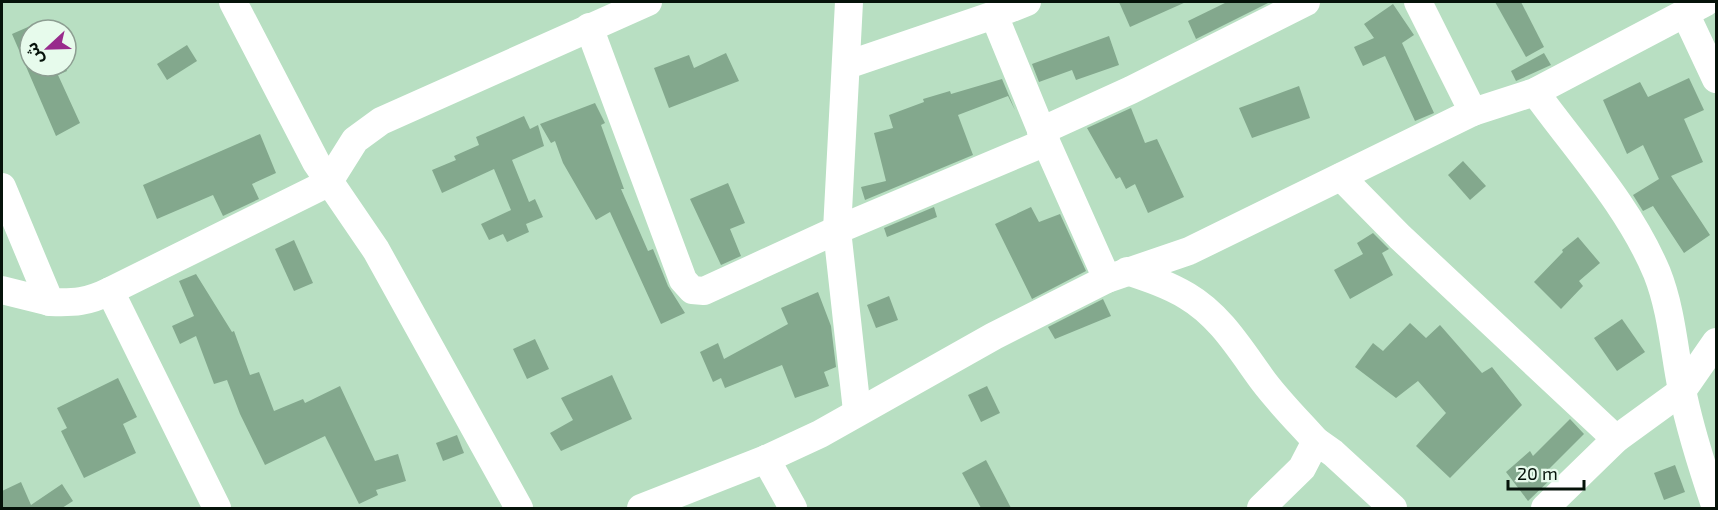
<svg xmlns="http://www.w3.org/2000/svg" width="1718" height="510" font-family="'Exo 2','Noto Sans Arabic',sans-serif">
  <rect width="100%" height="100%" fill="#b8dfc2"/>
  <!-- building -->
  <g fill="#83a88d">
    <polygon points="1119,2 1186,2 1130,27"/>
    <polygon points="1227,2 1270,2 1196,39 1188,21"/>
    <polygon points="1495,2 1521,2 1544,47 1526,57"/>
    <polygon points="1393,4 1414,35 1402,43 1434,113 1415,121 1385,56 1363,66 1354,47 1374,38 1364,24"/>
    <polygon points="44,20 49,30 30,30 30,66 65,66 67,71 58,75 80,123 56,136 12,34"/>
    <polygon points="1109,36 1119,65 1076,80 1072,70 1039,82 1032,64"/>
    <polygon points="187,45 197,61 167,80 157,64"/>
    <polygon points="726,53 739,81 669,108 654,68 689,55 694,68"/>
    <polygon points="1544,53 1551,65 1516,81 1511,71"/>
    <polygon points="1689,78 1704,110 1684,119 1703,162 1671,176 1710,235 1684,253 1653,206 1643,211 1633,195 1659,179 1643,145 1627,154 1603,100 1640,82 1648,97"/>
    <polygon points="1002,79 1015,110 1008,96 958,115 973,155 865,200 861,187 886,181 874,133 893,128 889,115 924,102 923,99 950,91 951,94"/>
    <polygon points="1299,86 1310,118 1252,138 1239,108"/>
    <polygon points="595,103 605,123 601,125 624,189 621,189 648,251 653,249 668,286 685,313 661,324 610,212 596,220 563,163 555,141 551,143 540,124"/>
    <polygon points="1131,108 1145,143 1157,139 1184,197 1148,213 1135,184 1126,189 1120,177 1116,179 1087,128"/>
    <polygon points="524,116 530,129 538,125 544,146 512,160 529,202 535,199 543,217 526,224 529,232 507,242 503,234 489,240 481,224 511,210 494,169 442,193 432,170 456,160 454,156 479,145 476,137"/>
    <polygon points="260,134 276,173 252,184 259,199 223,216 213,195 157,219 143,185"/>
    <polygon points="1463,161 1486,186 1470,200 1448,175"/>
    <polygon points="728,183 745,223 730,229 741,256 721,265 690,199"/>
    <polygon points="934,207 937,217 887,237 884,228"/>
    <polygon points="1031,207 1039,222 1060,214 1086,271 1032,299 995,224"/>
    <polygon points="1373,233 1389,249 1382,253 1393,275 1350,299 1334,270 1363,254 1357,243"/>
    <polygon points="1578,237 1600,263 1579,281 1583,286 1561,309 1534,282 1563,252 1562,250"/>
    <polygon points="294,240 313,283 294,291 275,249"/>
    <polygon points="196,274 232,332 234,331 250,375 259,372 274,411 303,399 305,403 340,386 375,461 398,454 406,481 376,490 378,495 359,504 325,436 265,465 240,414 227,380 214,384 196,336 180,344 172,326 194,316 179,281"/>
    <polygon points="818,292 831,326 836,367 824,372 829,386 795,398 782,365 725,388 721,378 713,382 700,352 718,343 724,359 788,324 781,308"/>
    <polygon points="889,296 898,320 876,328 867,305"/>
    <polygon points="1103,299 1111,316 1055,339 1048,327"/>
    <polygon points="1622,319 1645,352 1617,371 1594,338"/>
    <polygon points="1410,323 1426,338 1440,325 1482,373 1492,367 1522,405 1450,478 1416,446 1446,413 1418,381 1396,398 1355,367 1373,343 1383,351"/>
    <polygon points="535,339 549,369 527,379 513,349"/>
    <polygon points="612,375 632,419 561,451 550,433 573,420 561,398"/>
    <polygon points="118,378 137,417 123,424 136,453 84,478 61,431 67,428 57,408"/>
    <polygon points="987,386 1000,413 981,422 968,395"/>
    <polygon points="1570,419 1584,434 1547,471 1552,478 1528,501 1506,472 1530,451 1533,456"/>
    <polygon points="457,435 464,453 443,461 436,443"/>
    <polygon points="986,460 1011,508 981,508 962,473"/>
    <polygon points="1675,465 1685,492 1664,500 1654,473"/>
    <polygon points="21,482 31,505 62,484 73,501 62,508 2,508 2,491"/>
  </g>
  <g fill="none" stroke-linecap="round" stroke-linejoin="round">
    <!-- minor -->
    <g stroke="#fff" stroke-width="28">
      <polyline points="233,2 316,162 376,250 519,508"/>
      <polyline points="849,2 837,230 857,411"/>
      <polyline points="1027,2 994,15 1046,142 1107,279"/>
      <polyline points="1418,2 1473,112"/>
      <polyline points="1685,13 1716,79"/>
      <polyline points="589,27 683,280 692,290 704,291 837,230 1046,142"/>
      <polyline points="847,65 994,15"/>
      <path d="M 1535,92 C 1577,150 1629,206 1657,273 C 1672,311 1674,351 1682,390 C 1690,429 1703,470 1716,508"/>
      <polyline points="1041,131 1131,90 1306,2"/>
      <polyline points="1341,177 1400,237 1616,439"/>
      <path d="M 2,187 L 50,302 C 74,303 88,302 110,291 L 217,508"/>
      <path d="M 1127,271 C 1148,278 1169,285 1187,296 C 1221,316 1241,351 1264,382 C 1280,403 1299,422 1316,441"/>
      <polyline points="2,290 50,302"/>
      <polyline points="110,291 328,183 355,140 381,121 648,2"/>
      <polyline points="766,459 793,508"/>
      <polyline points="641,508 766,459 820,434 994,336 1107,279 1189,251 1473,112 1535,92 1706,2"/>
      <polyline points="1261,508 1302,468 1316,441 1333,453 1393,508"/>
      <polyline points="1545,508 1616,439 1682,391 1716,342"/>
    </g>
  </g>
  <!-- border -->
  <rect width="1718" height="510" fill="none" stroke="#06130a" stroke-width="6"/>
  <!-- north arrow -->
  <g transform="translate(48 48) rotate(248)"><circle r="28" fill="#e7fbec" stroke="#8d9e92" stroke-width="1.5"/>
  <path d="M0-4.5L10 22L0 15L-10 22Z" fill="#982b8c"/>
  <text y="-9" font-size="16" font-weight="bold" text-anchor="middle" fill="#06130a">ش</text>
  </g>
  <!-- scale -->
  <path d="M1508 480v9h76v-9" fill="none" stroke="#06130a" stroke-width="3"/>
  <text x="1517" y="480" font-size="18" fill="#06130a" stroke="#e7fbec" stroke-width="4.5" paint-order="stroke">20 m</text>
</svg>
